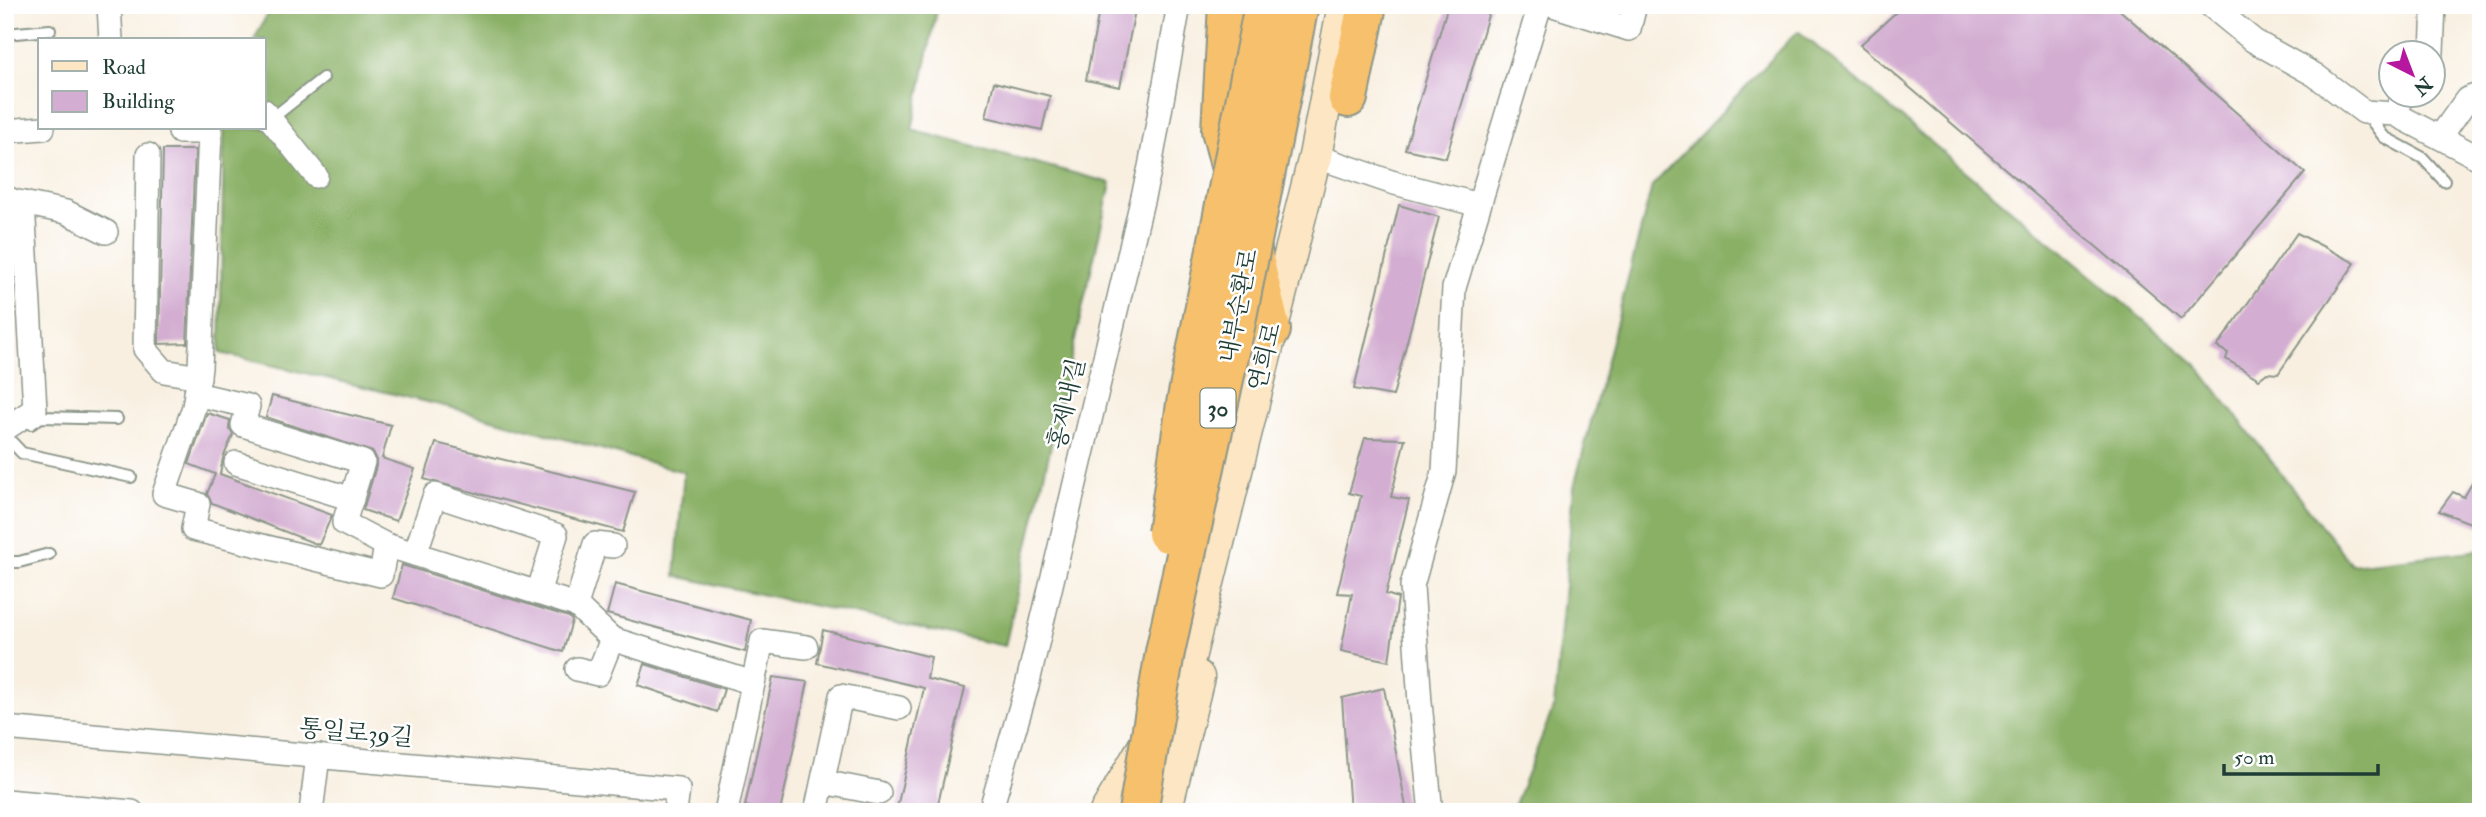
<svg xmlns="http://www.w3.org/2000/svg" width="2486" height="817" font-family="'IM FELL Double Pica','Noto Serif KR',serif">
  <rect width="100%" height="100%" fill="#fff"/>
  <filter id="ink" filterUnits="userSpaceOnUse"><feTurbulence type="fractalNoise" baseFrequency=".0143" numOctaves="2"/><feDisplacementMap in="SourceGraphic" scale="14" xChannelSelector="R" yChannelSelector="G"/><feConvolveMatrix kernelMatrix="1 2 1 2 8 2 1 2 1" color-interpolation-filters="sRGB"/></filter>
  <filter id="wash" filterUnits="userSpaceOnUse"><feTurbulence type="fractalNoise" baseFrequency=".00686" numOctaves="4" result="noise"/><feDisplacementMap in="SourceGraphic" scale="28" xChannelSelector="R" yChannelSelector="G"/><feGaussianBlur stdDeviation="1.57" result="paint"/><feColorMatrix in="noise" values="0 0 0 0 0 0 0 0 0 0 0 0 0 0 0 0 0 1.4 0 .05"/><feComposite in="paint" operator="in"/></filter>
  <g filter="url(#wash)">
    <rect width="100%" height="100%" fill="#f8efe0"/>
    <!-- forest -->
    <g fill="#8ab066" stroke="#54764d" stroke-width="2">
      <polygon points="272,5 938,5 912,130 1111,183 1005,646 675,576 684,472 457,409 220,353 224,128 264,128 264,40 254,40"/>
      <polygon points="1798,31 2196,364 2352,565 2481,550 2481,812 1512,812 1554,706 1574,487 1652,186"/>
    </g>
    <g id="blocks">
      <!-- building -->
      <g fill="#d3add2">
        <polygon points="1100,5 1136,5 1120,87 1086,80"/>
        <polygon points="1448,5 1491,5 1446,158 1405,149"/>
        <polygon points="1904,5 2114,5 2305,173 2181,319 1860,45"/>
        <polygon points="994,82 1050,96 1042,130 986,117"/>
        <polygon points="163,150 195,150 187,343 159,344"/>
        <polygon points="1399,205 1439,217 1393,396 1354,389"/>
        <polygon points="2297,233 2355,263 2278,374 2267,373 2259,379 2226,359 2228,353 2217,347"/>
        <polygon points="272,396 391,425 382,458 415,469 396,521 363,510 376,466 376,458 373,452 266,417"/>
        <polygon points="207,413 230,420 229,428 233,435 223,458 220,474 332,515 319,545 212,503 207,494 215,474 189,464"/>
        <polygon points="1365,438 1405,439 1391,497 1409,500 1386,594 1398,598 1389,661 1341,651 1352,594 1337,593 1361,496 1349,493"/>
        <polygon points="436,443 635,492 623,532 424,479"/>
        <polygon points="2481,468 2481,527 2439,511 2453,492 2464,497"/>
        <polygon points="402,565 569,617 572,621 563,652 393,598"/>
        <polygon points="615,584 751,620 745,652 607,614"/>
        <polygon points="823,630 931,657 927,679 965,688 936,812 896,812 924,688 817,663"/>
        <polygon points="645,664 724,689 717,712 638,685"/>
        <polygon points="773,677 808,682 780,812 768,812 745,806"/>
        <polygon points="1384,688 1407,812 1350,812 1342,698"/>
      </g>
    </g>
  </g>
  <g filter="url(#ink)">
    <use href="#blocks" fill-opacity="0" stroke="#8c968a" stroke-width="2"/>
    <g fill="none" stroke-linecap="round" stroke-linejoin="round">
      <!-- service casing -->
      <g stroke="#8c968a" stroke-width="14">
        <g id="service">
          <polyline points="5,34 50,30"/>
          <polyline points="2366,113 2384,137 2423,158 2444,181"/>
          <polyline points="271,119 323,78"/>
          <polyline points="31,424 41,417 117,419"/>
          <polyline points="5,435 22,453 131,477"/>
          <polyline points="5,562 19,562 49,554"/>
        </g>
      </g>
      <!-- minor casing -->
      <g stroke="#8c968a" stroke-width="26">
        <g id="minor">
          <polyline points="109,5 111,40"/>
          <polyline points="1553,5 1629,29 1635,5"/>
          <polyline points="2210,5 2254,41 2315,75 2364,112 2395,114 2481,159"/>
          <polyline points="2432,52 2434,5"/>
          <polyline points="264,111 316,176"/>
          <polyline points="2395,114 2404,94"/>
          <polyline points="5,131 43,128"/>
          <polyline points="180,132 210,132 200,368 194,407 164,494 198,504 193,529 381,575 386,545 576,605"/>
          <polyline points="2440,137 2467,99 2481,94"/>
          <polyline points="148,155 145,349 164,371 199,377"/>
          <polyline points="1315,156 1391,182 1479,205"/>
          <polyline points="5,197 13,201 66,212 106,232"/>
          <polyline points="196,394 248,406 243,425 363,462 344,523 386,545"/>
          <polyline points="5,429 35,409 23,203"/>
          <polyline points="236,463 352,499"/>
          <polyline points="415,554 435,495 556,535 538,593"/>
          <polyline points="612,639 576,605 595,544 613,546"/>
          <polyline points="577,669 598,674 612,639 753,683"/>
          <polyline points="5,728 678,789 675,812"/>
          <polyline points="823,782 879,793"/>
          <polyline points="5,801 132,812"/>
          <polyline points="1430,803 1420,703 1412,586 1444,471 1454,288 1540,5"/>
          <polyline points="311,812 318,756"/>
          <polyline points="726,812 762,641 806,647"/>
          <polyline points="816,812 841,696 899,708"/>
          <polyline points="990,812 1027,686 1150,167 1179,5"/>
        </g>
      </g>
      <!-- secondary casing -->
      <g stroke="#8c968a" stroke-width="35">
        <g id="secondary">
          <polyline points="1106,812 1184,678 1315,156 1344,5"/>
          <polyline points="1165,812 1198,677"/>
        </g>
      </g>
      <!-- trunk casing -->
      <g stroke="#8c968a" stroke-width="42">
        <g id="trunk">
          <polyline points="1228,5 1221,130 1232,173"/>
          <polyline points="1348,98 1367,5"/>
          <polyline points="1249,238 1271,330"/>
        </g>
      </g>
      <!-- service -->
      <use href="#service" stroke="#fff" stroke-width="10"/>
      <!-- minor -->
      <use href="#minor" stroke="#fff" stroke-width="23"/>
      <!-- secondary -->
      <use href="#secondary" stroke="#fce6c4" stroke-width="32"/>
      <!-- trunk -->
      <use href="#trunk" stroke="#f7c06c" stroke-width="38"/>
      <!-- trunk-bridge casing -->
      <g stroke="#8c968a" stroke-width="42" stroke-linecap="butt">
        <g id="trunk-bridge">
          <polyline points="1167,533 1186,404 1264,5"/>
          <polyline points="1138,812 1165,652 1232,342 1299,5"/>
        </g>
      </g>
      <!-- trunk-bridge -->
      <use href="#trunk-bridge" stroke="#f7c06c" stroke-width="38"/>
    </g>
  </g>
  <g text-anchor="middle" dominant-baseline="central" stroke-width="5" stroke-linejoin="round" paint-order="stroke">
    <!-- shield labels -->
    <rect fill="#fff" stroke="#627771" stroke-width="2" x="1200.5" y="388.5" width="35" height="39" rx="5"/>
    <g font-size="23" font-weight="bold" fill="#1f3d34">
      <text x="1218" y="408">30</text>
    </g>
    <!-- street labels -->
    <g font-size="24" fill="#1f3d34" stroke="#fff">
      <text transform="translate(1239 306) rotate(-79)">내부순환로</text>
      <text transform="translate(1265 357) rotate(-76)">연희로</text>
      <text transform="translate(1067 404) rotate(-77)">홍제내길</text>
      <text transform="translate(356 733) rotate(5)">통일로39길</text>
    </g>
  </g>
  <!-- margin -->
  <rect width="2486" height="817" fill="none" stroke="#fff" stroke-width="28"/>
  <!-- legend -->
  <rect x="38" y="38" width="228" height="91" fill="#ffffff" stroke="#a5b1ae" stroke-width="2"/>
  <rect x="52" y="61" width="35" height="10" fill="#fce6c4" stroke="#a5b1ae" stroke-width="2"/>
  <text x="102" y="74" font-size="21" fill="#1f3d34">Road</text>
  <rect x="52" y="91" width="35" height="21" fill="#d3add2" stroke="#a5b1ae" stroke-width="2"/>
  <text x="102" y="108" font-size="21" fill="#1f3d34">Building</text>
  <!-- north arrow -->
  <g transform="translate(2412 74) rotate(138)"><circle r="33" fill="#ffffff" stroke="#a5b1ae" stroke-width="2"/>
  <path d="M0-5L12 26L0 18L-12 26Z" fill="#b5179e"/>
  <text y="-10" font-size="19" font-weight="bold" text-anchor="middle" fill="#1f3d34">N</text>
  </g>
  <!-- scale -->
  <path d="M2224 764v10h154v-10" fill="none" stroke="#1f3d34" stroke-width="3.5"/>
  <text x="2234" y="764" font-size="21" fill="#1f3d34" stroke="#ffffff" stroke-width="5" paint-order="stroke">50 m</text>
</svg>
